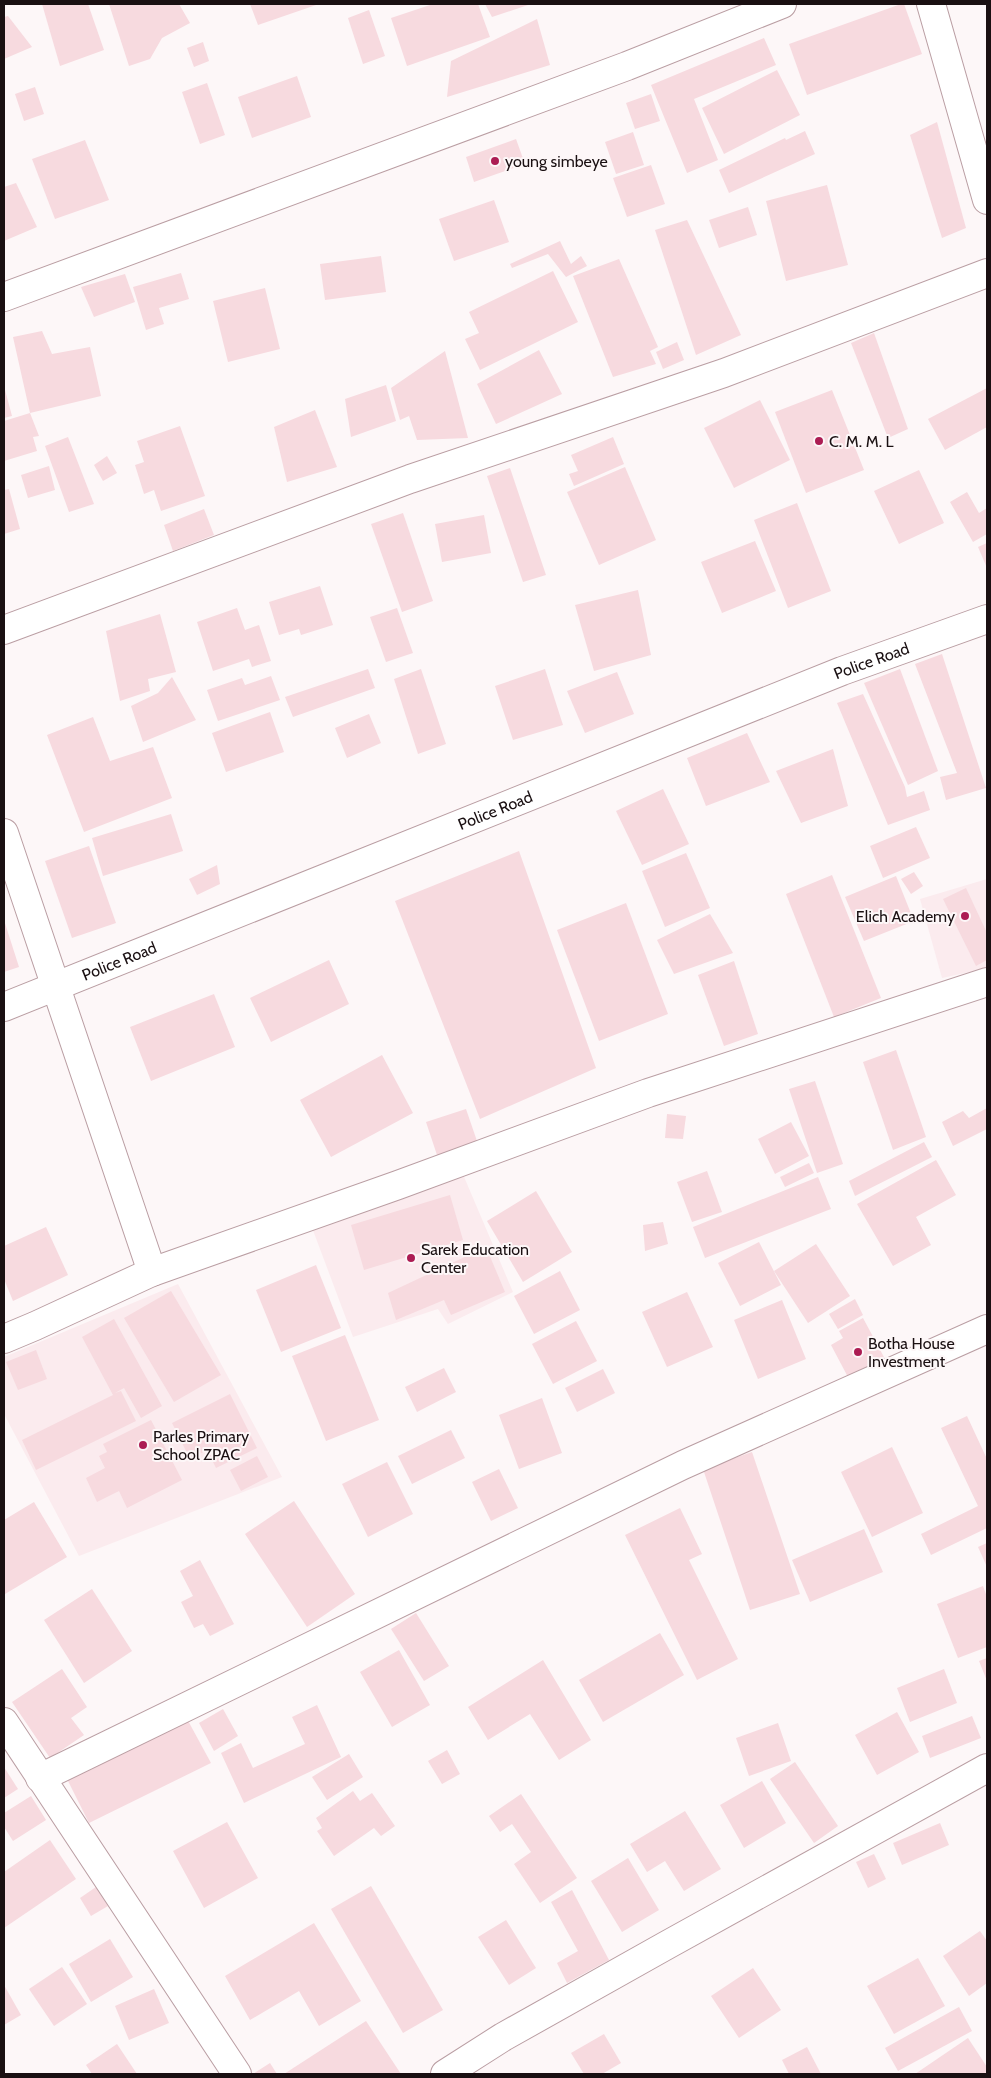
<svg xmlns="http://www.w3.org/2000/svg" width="991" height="2078" font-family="Cabin,sans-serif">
  <rect width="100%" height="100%" fill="#fdf7f8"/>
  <!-- built -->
  <g fill="#fbebee">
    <polygon points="987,879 987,968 942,978 920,899"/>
    <polygon points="459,1165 513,1292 448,1324 438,1309 353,1337 311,1225"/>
    <polygon points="178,1284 282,1477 79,1556 4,1414 4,1357"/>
  </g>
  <!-- building -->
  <g fill="#f7dadf">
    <polygon points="42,4 88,4 104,50 60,66"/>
    <polygon points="109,4 179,4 190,23 162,38 150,59 129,66"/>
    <polygon points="250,4 319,4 258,25"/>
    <polygon points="433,4 478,4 490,37 407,66 391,18"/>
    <polygon points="485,4 531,4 492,17"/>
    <polygon points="901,4 904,4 922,54 807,95 789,44"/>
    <polygon points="369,10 385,56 363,64 348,18"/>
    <polygon points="8,16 32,47 4,59 4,17"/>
    <polygon points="537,19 550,65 447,97 451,61"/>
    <polygon points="764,38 776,65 694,99 718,160 687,173 651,85"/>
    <polygon points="203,42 209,61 194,67 187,48"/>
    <polygon points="777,70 800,115 724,154 702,108"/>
    <polygon points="297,76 311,117 252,138 238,97"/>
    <polygon points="207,83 225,135 200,144 182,92"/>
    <polygon points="35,87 44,114 24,121 15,94"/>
    <polygon points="651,94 660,121 635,129 626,103"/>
    <polygon points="937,122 966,228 942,238 910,135"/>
    <polygon points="805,131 815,154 729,193 719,170 785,138 786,140"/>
    <polygon points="633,132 644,165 616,174 605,142"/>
    <polygon points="516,139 525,164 474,182 466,157"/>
    <polygon points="85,140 109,200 55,219 32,159"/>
    <polygon points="651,165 665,204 627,217 613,178"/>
    <polygon points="16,183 37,227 4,241 4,187"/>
    <polygon points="827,185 848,265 786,281 766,201"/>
    <polygon points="494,200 509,242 454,261 439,219"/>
    <polygon points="748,207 757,235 719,248 709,220"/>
    <polygon points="687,220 741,335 696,355 655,230"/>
    <polygon points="560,241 571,264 581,256 587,266 566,277 548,254 512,268 510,264"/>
    <polygon points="381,256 386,292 325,300 320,264"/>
    <polygon points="619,259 658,347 650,351 656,364 613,377 573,276"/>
    <polygon points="553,271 578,322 480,370 465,339 479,333 469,312"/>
    <polygon points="181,273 189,299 159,308 164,324 146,330 133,287"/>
    <polygon points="125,274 135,302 94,317 81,287"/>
    <polygon points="265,288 280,349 228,362 213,301"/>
    <polygon points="42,331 52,354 90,347 101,396 30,413 39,436 33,437 37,451 4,461 4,421 30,413 13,337"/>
    <polygon points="874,333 908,429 888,438 851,343"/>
    <polygon points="677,342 684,360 663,369 656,352"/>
    <polygon points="539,350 562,394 496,424 477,384"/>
    <polygon points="445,351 468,438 417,440 409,416 400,420 391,388"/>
    <polygon points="386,385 396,421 351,437 345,399"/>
    <polygon points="4,386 12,416 4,418"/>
    <polygon points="987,388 987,427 945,450 928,419"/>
    <polygon points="832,390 864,470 806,493 775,412"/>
    <polygon points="760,400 790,460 734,488 704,428"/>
    <polygon points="315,410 337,467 287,482 274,427"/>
    <polygon points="180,426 205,496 161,511 154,490 144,494 135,465 144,462 137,441"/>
    <polygon points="68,437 94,504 69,512 45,446"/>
    <polygon points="613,437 624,464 574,486 569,474 578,471 571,455"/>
    <polygon points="107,456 117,473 103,481 94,465"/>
    <polygon points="49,466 55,490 28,498 21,475"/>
    <polygon points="625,467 656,540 599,565 567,492"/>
    <polygon points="510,468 546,575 523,582 487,476"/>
    <polygon points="919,470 944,523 899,544 874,491"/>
    <polygon points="9,489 20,529 4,534 4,490"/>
    <polygon points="967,492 979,513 987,508 987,534 973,542 950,502"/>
    <polygon points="797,503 831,591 788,608 754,520"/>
    <polygon points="204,509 214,535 173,551 164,525"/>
    <polygon points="403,513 433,601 402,612 371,524"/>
    <polygon points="484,515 491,553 442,562 435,524"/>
    <polygon points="755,541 776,591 722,613 701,562"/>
    <polygon points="987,543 987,568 978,547"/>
    <polygon points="320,586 333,625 301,635 299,629 279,635 269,602"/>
    <polygon points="638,590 651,655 594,671 575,605"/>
    <polygon points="237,608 245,630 259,625 271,661 252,667 249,659 213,671 197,622"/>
    <polygon points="397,608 413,653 386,662 370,617"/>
    <polygon points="160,614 176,672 148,679 150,691 120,701 106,631"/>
    <polygon points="942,654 986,788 946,800 940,777 957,773 915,664"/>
    <polygon points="368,669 375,688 293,717 285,697"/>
    <polygon points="421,669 446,744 418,754 394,679"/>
    <polygon points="545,669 563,725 513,740 495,686"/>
    <polygon points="900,669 938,771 908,785 864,683"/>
    <polygon points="617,672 634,714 585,733 567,691"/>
    <polygon points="271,676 280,700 218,721 207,690 242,678 245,685"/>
    <polygon points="172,677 196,720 143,742 131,706 158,693"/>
    <polygon points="863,694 905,787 907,797 924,791 930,810 888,825 837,703"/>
    <polygon points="270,712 284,752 226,772 212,733"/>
    <polygon points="369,714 381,743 347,758 335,728"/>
    <polygon points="93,717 110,761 153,747 172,798 84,832 47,735"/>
    <polygon points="747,733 770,782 706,806 687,758"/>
    <polygon points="833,749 848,806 801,823 776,771"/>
    <polygon points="663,789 689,844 642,865 616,811"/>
    <polygon points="171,814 183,851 103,876 92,838"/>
    <polygon points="916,827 930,858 883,878 870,846"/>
    <polygon points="89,846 116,923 72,938 45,861"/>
    <polygon points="519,851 596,1068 480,1119 395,901"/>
    <polygon points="686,853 710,908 665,927 642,871"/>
    <polygon points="217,865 220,884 197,895 189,879"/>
    <polygon points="914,872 923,886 911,894 901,879"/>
    <polygon points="832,875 881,998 834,1017 786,894"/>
    <polygon points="896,876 914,921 864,941 845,897"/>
    <polygon points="966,888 987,933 987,960 976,966 943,899"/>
    <polygon points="626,903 668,1014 599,1041 557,930"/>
    <polygon points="710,914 733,953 674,974 657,940"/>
    <polygon points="4,920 19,967 4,972"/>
    <polygon points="329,960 349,1004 271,1042 250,998"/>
    <polygon points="734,961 758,1034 724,1046 698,975"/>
    <polygon points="214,994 235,1047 151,1081 130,1027"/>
    <polygon points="896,1050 926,1137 893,1150 863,1062"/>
    <polygon points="382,1055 413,1113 331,1157 300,1100"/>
    <polygon points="815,1081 843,1164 817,1173 789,1089"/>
    <polygon points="987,1108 987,1129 953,1146 942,1122 963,1111 969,1118"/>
    <polygon points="466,1109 478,1144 438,1158 426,1122"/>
    <polygon points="667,1114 686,1116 683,1139 665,1138"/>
    <polygon points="791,1122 809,1156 775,1174 758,1139"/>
    <polygon points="924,1142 932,1157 855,1196 849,1181"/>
    <polygon points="936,1160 956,1195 916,1217 931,1245 893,1266 857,1204"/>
    <polygon points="809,1163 814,1173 785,1187 780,1177"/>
    <polygon points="707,1171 722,1212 692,1222 677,1182"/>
    <polygon points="818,1177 831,1209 705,1258 693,1227"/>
    <polygon points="536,1191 572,1252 523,1282 487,1221"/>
    <polygon points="450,1195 463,1240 364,1270 351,1225"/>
    <polygon points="663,1222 668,1244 645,1251 643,1225"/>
    <polygon points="46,1227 68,1275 13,1301 4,1279 4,1246"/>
    <polygon points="759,1242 781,1285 740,1306 718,1263"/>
    <polygon points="816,1244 850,1296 808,1323 774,1271"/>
    <polygon points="486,1247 505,1292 451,1315 444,1300 396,1320 388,1293"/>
    <polygon points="316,1265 341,1328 281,1352 256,1290"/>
    <polygon points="560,1271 580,1310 534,1334 514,1296"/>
    <polygon points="171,1291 221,1375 174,1402 124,1318"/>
    <polygon points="687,1292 713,1347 667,1367 642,1312"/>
    <polygon points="855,1299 863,1315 838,1329 829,1314"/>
    <polygon points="782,1300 806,1359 758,1379 734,1320"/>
    <polygon points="863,1318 885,1359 849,1379 831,1345 843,1338 839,1331"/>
    <polygon points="114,1319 162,1406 141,1418 124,1388 115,1393 121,1391 136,1421 36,1470 22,1440 113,1395 82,1337"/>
    <polygon points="576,1321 597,1361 553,1384 532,1344"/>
    <polygon points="345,1335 379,1420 326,1441 292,1356"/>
    <polygon points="36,1350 47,1379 18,1390 6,1362"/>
    <polygon points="444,1368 456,1392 417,1412 405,1387"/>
    <polygon points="603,1369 615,1393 577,1412 565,1388"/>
    <polygon points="230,1394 257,1448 216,1468 207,1450 190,1459 172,1423"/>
    <polygon points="542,1398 562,1453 519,1469 499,1415"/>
    <polygon points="967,1416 987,1459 987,1528 931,1555 921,1534 978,1506 941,1428"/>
    <polygon points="151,1420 182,1480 127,1508 119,1491 97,1502 86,1478 105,1468 99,1456 107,1452 103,1444"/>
    <polygon points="451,1430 465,1458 412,1484 398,1456"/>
    <polygon points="892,1447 923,1513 872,1537 841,1472"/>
    <polygon points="752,1452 800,1594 750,1610 703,1469"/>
    <polygon points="257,1456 268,1477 241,1491 230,1470"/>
    <polygon points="387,1462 413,1514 368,1537 342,1484"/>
    <polygon points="499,1469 518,1508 491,1521 472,1482"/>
    <polygon points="294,1501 355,1594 307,1627 245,1534"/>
    <polygon points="34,1502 67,1557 5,1594 4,1592 4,1520"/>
    <polygon points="680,1508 702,1554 689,1560 738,1659 697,1680 625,1535"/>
    <polygon points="864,1529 883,1572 810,1602 792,1560"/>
    <polygon points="987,1543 987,1567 978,1547"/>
    <polygon points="200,1560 234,1624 210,1636 203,1624 194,1628 181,1602 193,1596 180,1571"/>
    <polygon points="983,1586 987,1597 987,1647 958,1658 937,1604"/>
    <polygon points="92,1589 132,1651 84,1683 44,1620"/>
    <polygon points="416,1613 449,1666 424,1681 391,1629"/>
    <polygon points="660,1633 684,1675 603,1722 579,1680"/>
    <polygon points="399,1650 430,1705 392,1727 360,1672"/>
    <polygon points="987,1658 987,1681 979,1661"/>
    <polygon points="543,1660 591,1740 559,1760 530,1714 488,1740 468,1707"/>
    <polygon points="62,1669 87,1707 71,1718 84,1735 50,1758 12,1702"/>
    <polygon points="944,1669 957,1703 910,1722 897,1688"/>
    <polygon points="317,1705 341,1757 244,1803 221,1753 241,1743 253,1768 305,1744 292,1717"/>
    <polygon points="223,1709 238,1736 214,1751 199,1723"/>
    <polygon points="897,1712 919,1752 877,1775 855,1735"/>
    <polygon points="972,1716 981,1738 930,1758 922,1736"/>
    <polygon points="186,1717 211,1763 89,1823 66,1777"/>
    <polygon points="778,1723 791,1761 749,1776 736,1738"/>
    <polygon points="447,1750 460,1774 442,1784 428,1761"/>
    <polygon points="349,1754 363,1777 327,1800 312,1777"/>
    <polygon points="795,1762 838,1826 814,1843 770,1779"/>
    <polygon points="4,1767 18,1789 4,1798"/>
    <polygon points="762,1781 786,1823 744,1848 720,1805"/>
    <polygon points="353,1791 360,1801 372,1793 395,1826 381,1836 374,1828 334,1856 317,1831 322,1828 316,1818"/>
    <polygon points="521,1794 577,1878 540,1903 514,1864 531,1852 512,1824 500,1832 489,1816"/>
    <polygon points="31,1796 46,1820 13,1841 4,1827 4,1813"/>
    <polygon points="685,1811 721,1869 684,1891 665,1861 647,1872 630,1844"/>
    <polygon points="227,1822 258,1878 204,1908 173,1851"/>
    <polygon points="940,1823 949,1845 902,1865 893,1843"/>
    <polygon points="50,1840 76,1879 4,1928 4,1872"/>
    <polygon points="874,1854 886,1879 868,1888 856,1862"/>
    <polygon points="628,1858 659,1910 622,1932 591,1881"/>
    <polygon points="371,1886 443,2010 403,2033 331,1909"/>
    <polygon points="96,1887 108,1906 91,1916 80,1898"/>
    <polygon points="572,1890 609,1960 567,1983 557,1963 578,1951 551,1902"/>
    <polygon points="506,1920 536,1968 509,1985 478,1937"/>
    <polygon points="314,1923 361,2001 319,2026 299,1991 250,2020 225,1976"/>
    <polygon points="980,1931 987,1941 987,1983 969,1996 943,1956"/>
    <polygon points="110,1939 133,1977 91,2002 69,1964"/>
    <polygon points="918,1958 945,2006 894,2034 867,1986"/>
    <polygon points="62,1967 87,2004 54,2026 29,1989"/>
    <polygon points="753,1968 781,2010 739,2038 711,1996"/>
    <polygon points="4,1985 21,2015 4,2025"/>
    <polygon points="154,1989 169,2023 129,2040 115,2006"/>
    <polygon points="959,2007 972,2031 898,2071 885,2048"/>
    <polygon points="366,2021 401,2074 284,2074"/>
    <polygon points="604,2034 621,2063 602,2074 584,2074 571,2053"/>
    <polygon points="968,2038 987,2067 987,2074 915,2074"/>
    <polygon points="117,2044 137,2074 92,2074 86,2065"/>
    <polygon points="807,2047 821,2074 789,2074 782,2060"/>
    <polygon points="270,2063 277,2074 253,2074"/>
  </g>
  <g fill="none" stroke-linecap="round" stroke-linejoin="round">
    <!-- street casing -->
    <g stroke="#ba9ea3" stroke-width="30">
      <g id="street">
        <polyline points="931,4 987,200"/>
        <polyline points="4,297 627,66 782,4"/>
        <polyline points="4,630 410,479 724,373 987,273"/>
        <polyline points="4,833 152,1272"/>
        <path id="s1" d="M 4,1007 L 842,671 L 987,619"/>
        <polyline points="4,1339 35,1326 152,1272 398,1185 648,1093 987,982"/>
        <polyline points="4,1722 237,2074"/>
        <polyline points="40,1778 683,1465 987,1329"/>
        <polyline points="445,2074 503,2037 667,1945 987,1768"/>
      </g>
    </g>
    <!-- street -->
    <use href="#street" stroke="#fff" stroke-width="28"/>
  </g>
  <!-- markers -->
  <g fill="#ac1c53" stroke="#fdf7f8" stroke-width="2">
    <circle cx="495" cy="161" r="5"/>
    <circle cx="819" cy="441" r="5"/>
    <circle cx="965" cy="916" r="5"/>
    <circle cx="411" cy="1258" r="5"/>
    <circle cx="858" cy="1352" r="5"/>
    <circle cx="143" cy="1445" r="5"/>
  </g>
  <g text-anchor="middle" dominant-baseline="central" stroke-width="4" stroke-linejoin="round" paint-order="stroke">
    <!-- poi labels -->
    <g font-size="16" fill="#1a1012" stroke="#fdf7f8" text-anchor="start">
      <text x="505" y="161">young simbeye</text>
      <text x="829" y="441">C. M. M. L</text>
      <text x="955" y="916" text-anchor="end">Elich Academy</text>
      <text x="421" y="1249">Sarek Education<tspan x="421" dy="18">Center</tspan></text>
      <text x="868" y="1343">Botha House<tspan x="868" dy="18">Investment</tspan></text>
      <text x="153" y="1436">Parles Primary<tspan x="153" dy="18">School ZPAC</tspan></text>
    </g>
    <!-- street labels -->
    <g font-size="16" fill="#1a1012" stroke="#fdf7f8">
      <text stroke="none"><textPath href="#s1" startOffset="934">Police Road</textPath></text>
      <text stroke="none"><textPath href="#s1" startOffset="529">Police Road</textPath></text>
      <text stroke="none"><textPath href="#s1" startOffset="124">Police Road</textPath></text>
    </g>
  </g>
  <!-- border -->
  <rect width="991" height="2078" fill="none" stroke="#1a1012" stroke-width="10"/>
</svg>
